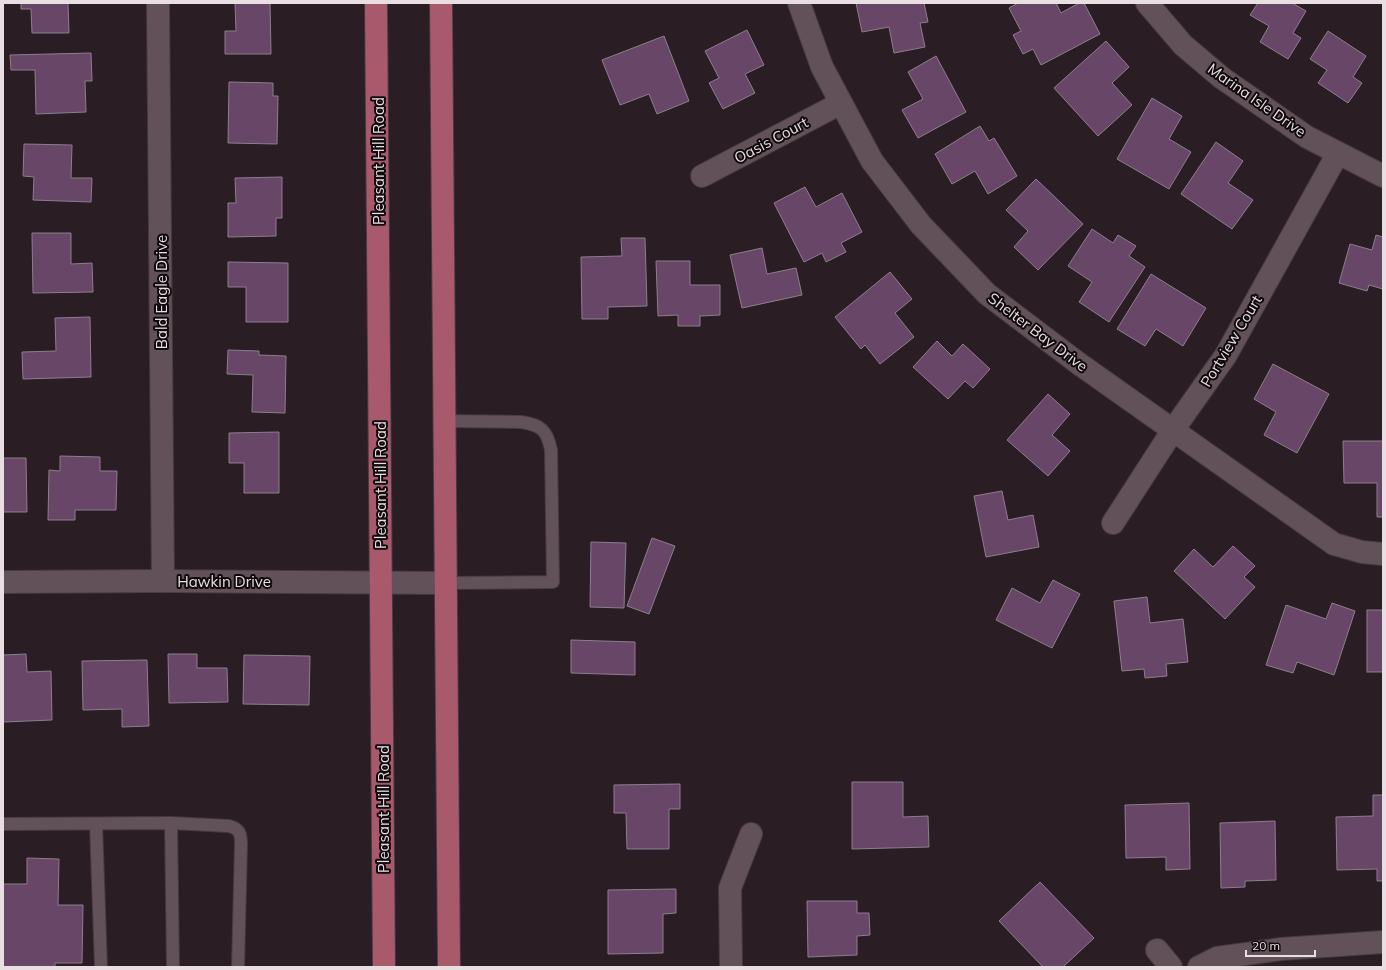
<svg xmlns="http://www.w3.org/2000/svg" width="1386" height="970" font-family="Mulish,sans-serif">
  <rect width="100%" height="100%" fill="#2b1d24"/>
  <!-- building -->
  <g fill="#684667" stroke="#8c7f8b">
    <polygon points="21,3 70,3 68,3 69,33 32,33 31,9 21,9"/>
    <polygon points="235,3 270,3 271,54 225,54 225,31 236,31"/>
    <polygon points="856,3 924,3 928,22 920,23 925,47 894,53 889,27 862,32"/>
    <polygon points="1018,3 1056,3 1061,13 1079,3 1084,3 1100,34 1041,65 1033,49 1023,54 1013,35 1021,31 1009,8"/>
    <polygon points="1258,3 1292,3 1306,11 1293,33 1301,38 1288,59 1260,42 1269,26 1250,15"/>
    <polygon points="747,30 764,65 745,74 755,93 723,109 709,83 719,78 705,51"/>
    <polygon points="1328,31 1366,56 1353,77 1362,83 1348,103 1318,83 1327,70 1310,59"/>
    <polygon points="664,36 689,101 657,114 649,94 620,105 602,60"/>
    <polygon points="1106,41 1129,67 1112,83 1132,105 1098,136 1054,88"/>
    <polygon points="91,53 92,81 85,81 86,112 36,114 35,70 11,70 10,55"/>
    <polygon points="936,56 966,112 918,138 902,110 923,99 908,72"/>
    <polygon points="229,82 273,83 273,96 278,96 277,144 228,143"/>
    <polygon points="1152,98 1182,116 1169,139 1191,152 1169,189 1117,159"/>
    <polygon points="980,126 989,141 994,138 1017,176 988,194 975,171 952,184 935,154"/>
    <polygon points="1216,142 1243,161 1228,183 1253,200 1232,229 1181,194"/>
    <polygon points="24,144 72,145 71,178 92,178 91,202 33,200 34,177 23,176"/>
    <polygon points="282,177 282,218 276,218 276,236 228,237 228,203 236,203 235,178"/>
    <polygon points="1036,179 1083,224 1038,270 1014,247 1028,231 1006,210"/>
    <polygon points="805,187 816,207 842,193 862,232 841,243 846,252 826,262 822,253 804,262 774,203"/>
    <polygon points="1092,229 1113,243 1118,235 1136,246 1129,256 1145,267 1109,322 1079,302 1092,282 1068,266"/>
    <polygon points="32,233 71,233 71,264 92,263 93,292 33,293"/>
    <polygon points="1376,235 1383,237 1383,289 1369,285 1367,291 1339,283 1350,244 1372,250"/>
    <polygon points="621,238 645,238 647,306 608,307 608,319 582,319 581,257 622,256"/>
    <polygon points="762,248 767,274 796,268 802,295 742,308 730,255"/>
    <polygon points="656,261 690,261 690,285 720,285 720,315 700,316 700,326 678,326 678,315 658,316"/>
    <polygon points="228,262 288,263 288,322 246,322 246,287 228,287"/>
    <polygon points="890,272 912,299 895,313 914,337 880,364 865,345 861,349 835,317"/>
    <polygon points="1151,274 1206,308 1183,346 1156,329 1145,346 1117,329"/>
    <polygon points="90,317 91,377 23,379 22,352 56,351 55,318"/>
    <polygon points="937,341 952,356 963,344 990,369 973,388 965,381 948,399 913,367"/>
    <polygon points="228,350 259,351 259,355 286,356 285,413 252,412 253,375 227,374"/>
    <polygon points="1273,364 1329,394 1297,453 1264,435 1276,412 1254,399"/>
    <polygon points="1048,394 1070,414 1052,435 1070,451 1048,476 1007,440"/>
    <polygon points="279,432 279,493 244,493 244,463 229,463 229,433"/>
    <polygon points="1343,441 1383,441 1383,517 1377,517 1377,483 1344,483"/>
    <polygon points="60,456 100,457 100,471 117,471 116,510 75,510 75,520 48,520 49,470 60,471"/>
    <polygon points="3,458 26,458 27,512 3,512"/>
    <polygon points="1002,491 1008,520 1033,515 1039,547 986,557 974,496"/>
    <polygon points="652,538 675,546 649,614 627,606"/>
    <polygon points="591,542 626,543 624,608 590,607"/>
    <polygon points="1233,546 1255,566 1244,577 1255,587 1225,619 1174,571 1194,549 1213,567"/>
    <polygon points="1053,580 1080,594 1052,648 996,620 1012,588 1040,603"/>
    <polygon points="1147,597 1150,623 1183,619 1188,662 1166,664 1167,676 1145,678 1144,669 1122,671 1114,601"/>
    <polygon points="1332,603 1355,611 1334,675 1297,662 1293,673 1266,665 1286,605 1326,619"/>
    <rect x="1367" y="610" width="16" height="62"/>
    <polygon points="571,640 635,642 635,675 571,673"/>
    <polygon points="26,654 27,672 51,671 52,720 3,722 3,655"/>
    <polygon points="168,654 197,654 197,668 227,668 228,702 169,703"/>
    <polygon points="244,655 310,656 309,705 243,704"/>
    <polygon points="147,660 149,726 122,727 122,709 83,710 82,661"/>
    <polygon points="852,782 903,782 903,817 928,816 929,847 852,849"/>
    <polygon points="680,784 680,809 669,809 669,849 627,849 626,813 614,813 614,785"/>
    <polygon points="1373,795 1383,795 1383,881 1377,881 1377,869 1337,870 1336,817 1373,816"/>
    <polygon points="1189,803 1190,869 1166,870 1166,857 1126,858 1125,805"/>
    <polygon points="1275,821 1276,880 1245,881 1245,887 1221,888 1220,823"/>
    <polygon points="27,858 59,859 58,905 83,905 82,963 55,963 55,967 3,967 3,884 27,884"/>
    <polygon points="1040,882 1094,938 1063,967 1043,967 999,921"/>
    <polygon points="676,889 676,913 663,914 663,953 608,954 608,890"/>
    <polygon points="807,901 857,901 857,913 869,913 870,935 857,936 857,955 808,957"/>
  </g>
  <g fill="none" stroke-linecap="round" stroke-linejoin="round">
    <!-- lane casing -->
    <g stroke="#463b40" stroke-width="14">
      <g id="lane">
        <path d="M 444,421 L 521,422 C 541,425 547,430 551,450 L 553,582 L 446,583"/>
        <path d="M 171,823 L 229,826 C 240,829 241,834 241,844 L 238,967"/>
        <polyline points="3,824 171,823 173,967"/>
        <polyline points="96,824 101,967"/>
      </g>
    </g>
    <!-- street casing -->
    <g stroke="#463b40" stroke-width="24">
      <g id="street">
        <polyline points="158,3 163,581"/>
        <polyline points="799,3 822,67 872,161 921,225 987,294 1078,363 1334,544 1362,552 1383,554"/>
        <polyline points="1147,3 1183,45 1222,78 1307,137 1383,176"/>
        <polyline points="702,176 841,103"/>
        <polyline points="1113,523 1173,430 1226,355 1338,153"/>
        <polyline points="3,582 163,581 446,583"/>
        <polyline points="1157,950 1171,967"/>
        <polyline points="731,967 730,888 751,834"/>
        <polyline points="1199,967 1217,958 1281,949 1383,942"/>
      </g>
    </g>
    <!-- primary casing -->
    <g stroke="#463b40" stroke-width="24">
      <g id="primary">
        <polyline points="376,3 384,967"/>
        <polyline points="441,3 449,967"/>
      </g>
    </g>
    <!-- lane -->
    <use href="#lane" stroke="#625159" stroke-width="12"/>
    <!-- street -->
    <use href="#street" stroke="#625159" stroke-width="22"/>
    <!-- primary -->
    <use href="#primary" stroke="#a8596c" stroke-width="22"/>
  </g>
  <g text-anchor="middle" dominant-baseline="central" stroke-width="4" stroke-linejoin="round" paint-order="stroke">
    <!-- street labels -->
    <g font-size="15" fill="#e9dfe3" stroke="#10090c">
      <text transform="translate(1257 100) rotate(35)">Marina Isle Drive</text>
      <text transform="translate(771 140) rotate(-28)">Oasis Court</text>
      <text transform="translate(378 161) rotate(-90)">Pleasant Hill Road</text>
      <text transform="translate(161 292) rotate(-90)">Bald Eagle Drive</text>
      <text transform="translate(1038 332) rotate(37)">Shelter Bay Drive</text>
      <text transform="translate(1231 341) rotate(-59)">Portview Court</text>
      <text transform="translate(380 485) rotate(-90)">Pleasant Hill Road</text>
      <text x="224" y="581">Hawkin Drive</text>
      <text transform="translate(383 809) rotate(-90)">Pleasant Hill Road</text>
    </g>
  </g>
  <!-- border -->
  <rect width="1386" height="970" fill="none" stroke="#e9dfe3" stroke-width="8"/>
  <!-- scale -->
  <path d="M1246 950v6h69v-6" fill="none" stroke="#e9dfe3" stroke-width="2"/>
  <text x="1252" y="950" font-size="12" fill="#e9dfe3" stroke="#10090c" stroke-width="3" paint-order="stroke">20 m</text>
</svg>
